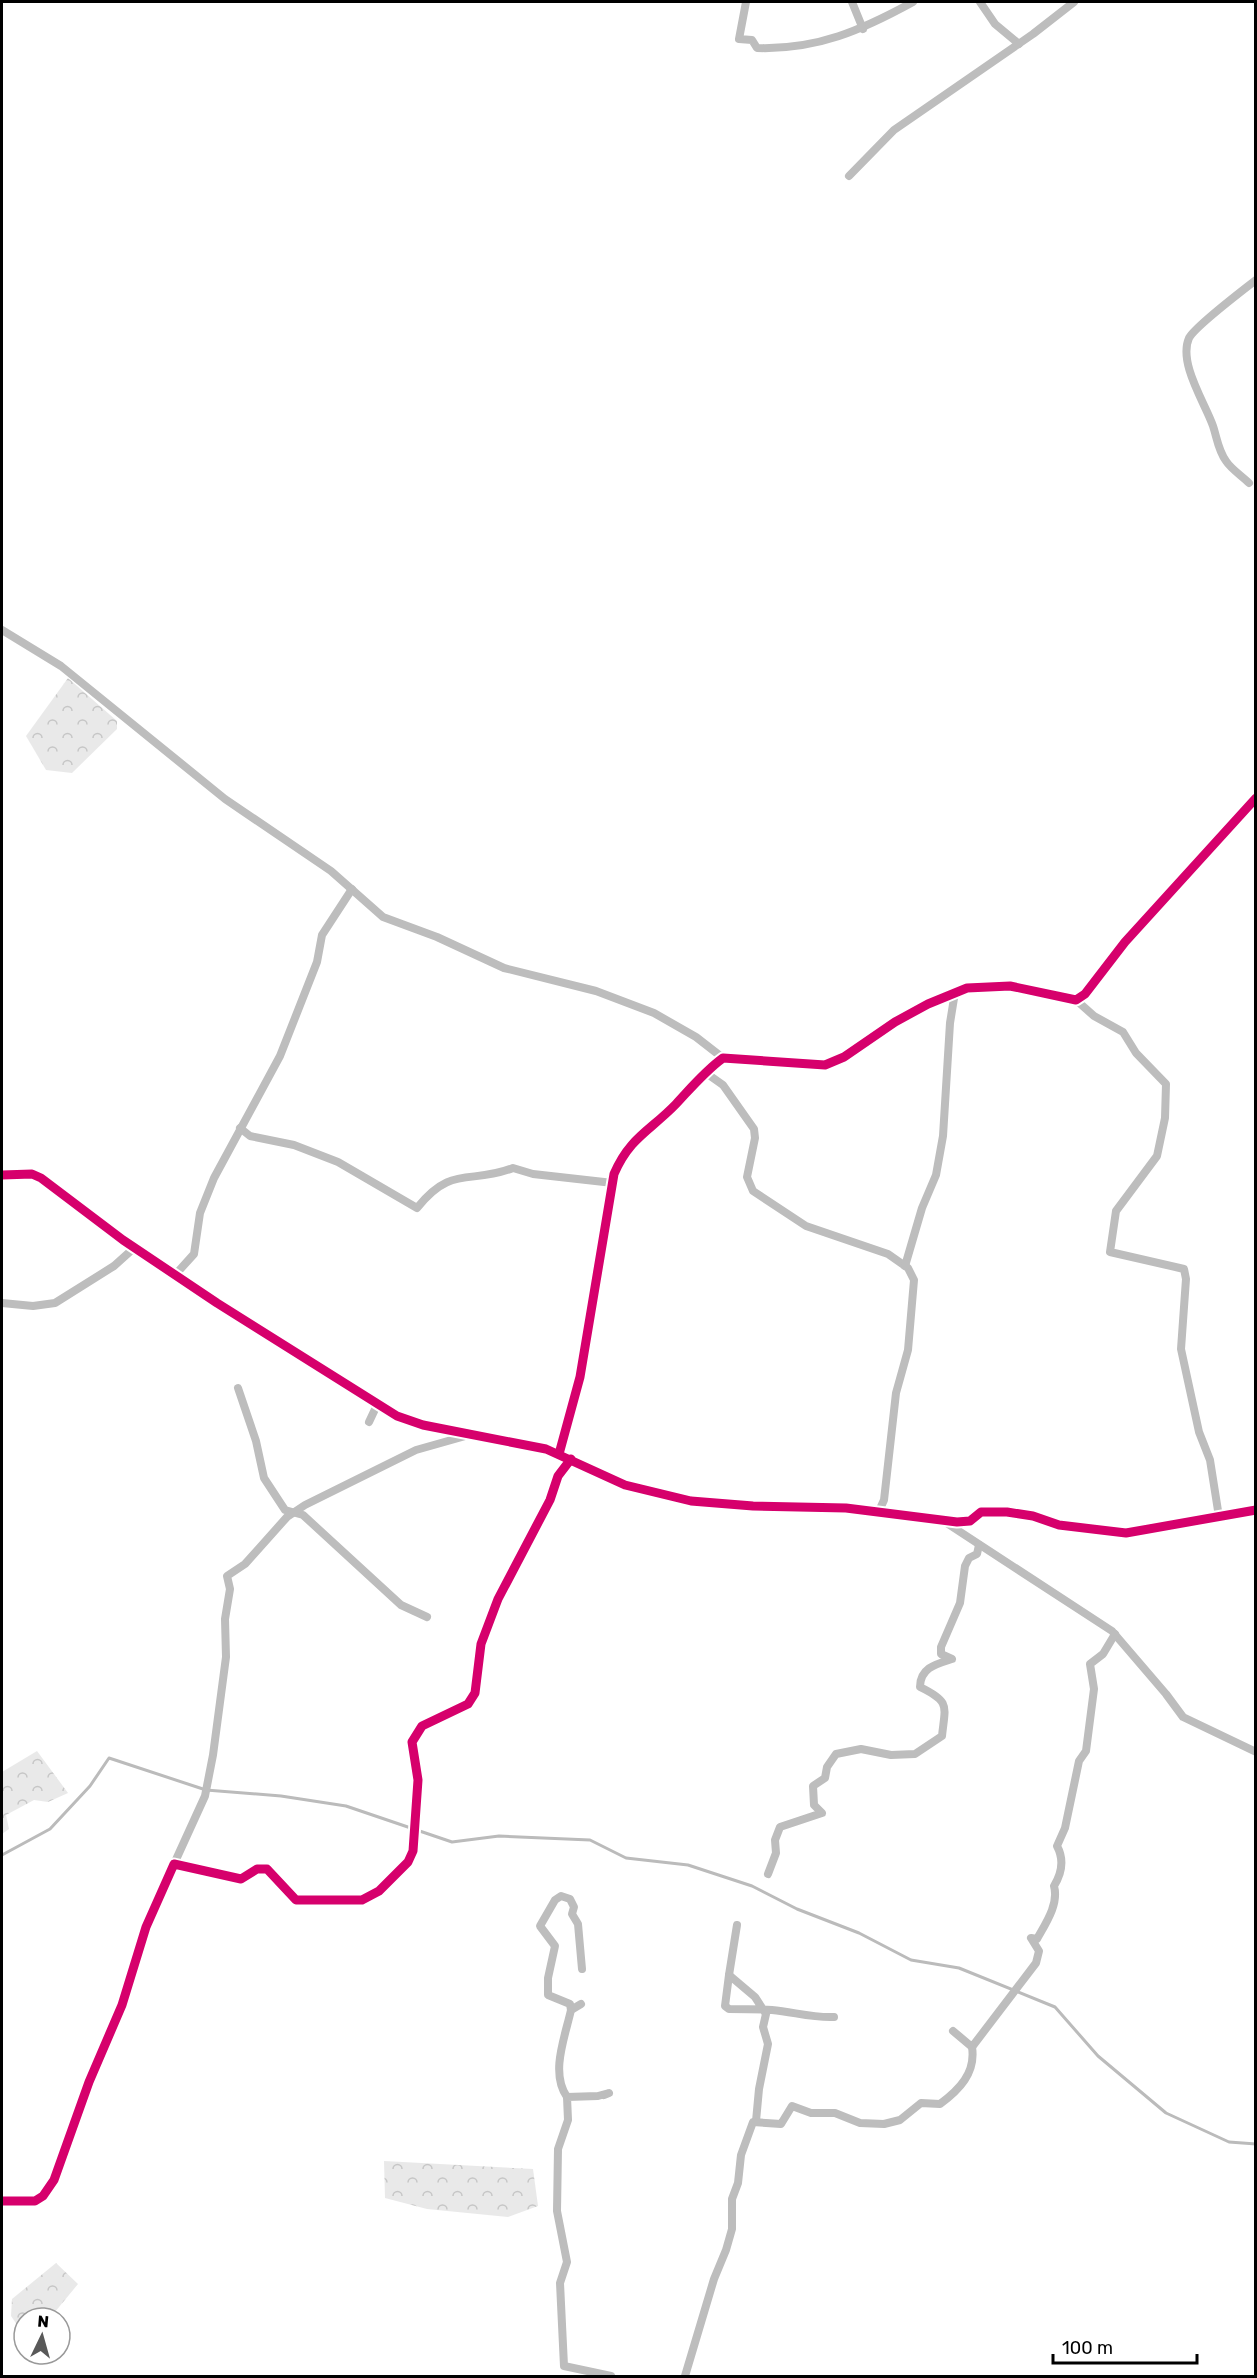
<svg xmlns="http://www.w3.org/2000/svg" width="1257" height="2378" font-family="Rubik,sans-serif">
  <defs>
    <pattern id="forest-crowns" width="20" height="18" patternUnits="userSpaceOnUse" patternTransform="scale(1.5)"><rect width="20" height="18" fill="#e9e9e9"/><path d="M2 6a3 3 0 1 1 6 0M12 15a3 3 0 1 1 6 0" fill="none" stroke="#c6c6c6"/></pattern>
  </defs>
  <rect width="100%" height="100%" fill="#fff"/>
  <!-- forest -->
  <g fill="url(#forest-crowns)">
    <polygon points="68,678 117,721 117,729 72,773 46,770 26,736"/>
    <polygon points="37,1751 68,1793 48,1802 34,1800 6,1815 9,1829 2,1834 2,1772"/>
    <polygon points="384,2161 533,2169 538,2206 508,2217 427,2209 385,2198"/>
    <polygon points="56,2263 78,2284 50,2318 24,2318 24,2335 11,2316 12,2299"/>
  </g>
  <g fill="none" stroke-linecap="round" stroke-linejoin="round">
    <!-- stream -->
    <polyline stroke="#bbb" stroke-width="3" points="2,1855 50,1829 90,1786 109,1758 206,1790 281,1796 346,1806 452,1842 499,1836 590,1840 626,1858 688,1865 752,1886 797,1909 859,1933 911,1960 959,1968 1055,2007 1098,2056 1166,2113 1229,2142 1256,2144"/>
    <!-- minor -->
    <g stroke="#bdbdbd" stroke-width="8">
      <path d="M 746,2 L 739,39 L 752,40 L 757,48 C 817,50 862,30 913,2"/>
      <polyline points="852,2 863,29"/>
      <polyline points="980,2 995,24 1019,44"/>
      <polyline points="849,176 894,130 1033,34 1074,2"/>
      <path d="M 1249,483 C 1242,476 1231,469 1226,461 C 1218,450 1217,438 1213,426 C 1205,403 1178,363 1189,338 C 1195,327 1243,290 1256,280"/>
      <polyline points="2,630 61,666 225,799 331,871 383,917 437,937 504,968 596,991 654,1013 696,1037 723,1058"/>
      <polyline points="1076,1000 1094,1016 1123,1032 1136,1053 1166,1084 1165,1118 1157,1156 1116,1211 1110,1252 1184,1269 1186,1279 1181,1349 1199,1432 1210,1460 1219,1517"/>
      <polyline points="706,1073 723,1085 754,1129 755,1138 747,1177 753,1191 806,1226 888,1254 908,1268 914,1280 908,1350 896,1393 884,1500 879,1511"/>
      <path d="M 240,1128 L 250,1136 L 294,1145 L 338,1162 L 417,1208 C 452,1164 470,1185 513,1168 L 533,1174 L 613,1183"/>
      <polyline points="2,1175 32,1174 41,1178 123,1240 217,1303 397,1416 423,1425 546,1449 625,1485 691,1501 753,1506 846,1508 957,1522 970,1521 981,1512 1007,1512 1033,1516 1059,1525 1126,1533 1256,1510"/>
      <polyline points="905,1266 922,1208 936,1175 943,1136 950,1023 955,992"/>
      <polyline points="175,1275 194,1254 200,1213 214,1178 280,1056 317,962 322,935 352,889"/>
      <polyline points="2,1303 33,1306 55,1303 114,1266 134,1248"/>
      <polyline points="238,1388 256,1441 264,1478 285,1510 303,1515 401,1605 427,1617"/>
      <polyline points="369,1422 377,1405"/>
      <path d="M 559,1454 L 580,1377 L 614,1174 C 630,1137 650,1131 676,1104 C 691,1088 705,1071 723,1058 L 825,1065 L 844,1057 L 895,1022 L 928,1004 L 967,988 L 1010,986 L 1076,1000 L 1085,994 L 1125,942 L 1256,798"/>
      <polyline points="948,1524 1112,1631 1166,1694 1183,1717 1256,1752"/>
      <polyline points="174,1864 205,1796 213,1755 226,1657 225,1619 230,1589 227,1576 245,1564 287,1517 305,1505 416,1450 469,1435"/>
      <path d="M 768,1874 L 776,1853 L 775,1840 L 780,1827 L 822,1813 L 814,1805 L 813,1786 L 825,1778 L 827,1767 L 836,1754 L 861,1749 L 891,1755 L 915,1754 L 942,1736 C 945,1706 951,1702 920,1687 C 920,1668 936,1664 952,1659 L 941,1654 L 941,1647 L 960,1603 L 965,1566 L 969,1558 L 977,1554 L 979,1545"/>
      <polyline points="729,1975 737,1925"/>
      <polyline points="571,2010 570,2004 548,1995 548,1978 555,1946 540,1926 555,1900 561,1896 570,1899 574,1907 572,1914 578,1924 582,1969"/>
      <path d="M 953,2031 L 972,2047 L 1036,1963 L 1039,1951 L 1031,1938 L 1037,1939 C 1046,1923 1059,1904 1054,1886 C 1062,1873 1064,1859 1057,1846 L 1065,1828 L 1079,1761 L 1086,1751 L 1094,1689 L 1090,1664 L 1103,1654 L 1115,1634"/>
      <polyline points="604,2095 609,2093 598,2096 567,2097 568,2120 558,2149 557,2211 567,2262 560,2283 564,2366 611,2376"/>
      <path d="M 567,2097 C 550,2073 565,2037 571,2010 L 581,2004"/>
      <path d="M 756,2121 L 759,2089 L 768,2044 L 763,2027 L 766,2014 L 755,1997 L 729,1975 L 725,2006 L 729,2009 C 744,2009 758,2009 772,2010 C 794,2012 812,2018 834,2017"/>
      <polyline points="2,2201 35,2201 43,2196 54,2180 89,2082 122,2005 146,1927 174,1864 241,1879 257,1869 267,1869 296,1900 362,1900 379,1891 408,1862 413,1851 418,1780 412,1742 422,1726 468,1704 475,1693 481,1644 498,1599 550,1500 558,1476 571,1459"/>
      <path d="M 685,2376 L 714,2279 L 726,2250 L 732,2229 L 732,2199 L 738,2183 L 741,2155 L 753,2122 L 781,2124 L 792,2106 L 811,2113 L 835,2113 L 860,2123 L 884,2124 L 900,2120 L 921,2103 L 940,2104 C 959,2090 976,2073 972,2047"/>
    </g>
    <!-- cycleway casing -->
    <g stroke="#fff" stroke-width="13">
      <g id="cycleway">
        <polyline points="2,1175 32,1174 41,1178 123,1240 217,1303 397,1416 423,1425 546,1449 625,1485 691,1501 753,1506 846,1508 957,1522 970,1521 981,1512 1007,1512 1033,1516 1059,1525 1126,1533 1256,1510"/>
        <path d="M 559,1454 L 580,1377 L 614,1174 C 630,1137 650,1131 676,1104 C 691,1088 705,1071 723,1058 L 825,1065 L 844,1057 L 895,1022 L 928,1004 L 967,988 L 1010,986 L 1076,1000 L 1085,994 L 1125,942 L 1256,798"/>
        <polyline points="2,2201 35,2201 43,2196 54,2180 89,2082 122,2005 146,1927 174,1864 241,1879 257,1869 267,1869 296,1900 362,1900 379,1891 408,1862 413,1851 418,1780 412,1742 422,1726 468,1704 475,1693 481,1644 498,1599 550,1500 558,1476 571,1459"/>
      </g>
    </g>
    <!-- cycleway -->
    <use href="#cycleway" stroke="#d6006c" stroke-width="9"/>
  </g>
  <!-- border -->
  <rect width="1257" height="2378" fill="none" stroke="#000000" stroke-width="6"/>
  <!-- north arrow -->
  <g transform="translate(42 2336) rotate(5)"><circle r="28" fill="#ffffff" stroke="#999999" stroke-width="1.5"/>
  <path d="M0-4.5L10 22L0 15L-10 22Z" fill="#595959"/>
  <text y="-9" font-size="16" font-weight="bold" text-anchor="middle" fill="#000000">N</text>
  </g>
  <!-- scale -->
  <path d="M1053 2354v9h144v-9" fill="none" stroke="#000000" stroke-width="3"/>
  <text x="1062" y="2354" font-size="18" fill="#000000" stroke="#ffffff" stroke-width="4.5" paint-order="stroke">100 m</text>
</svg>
